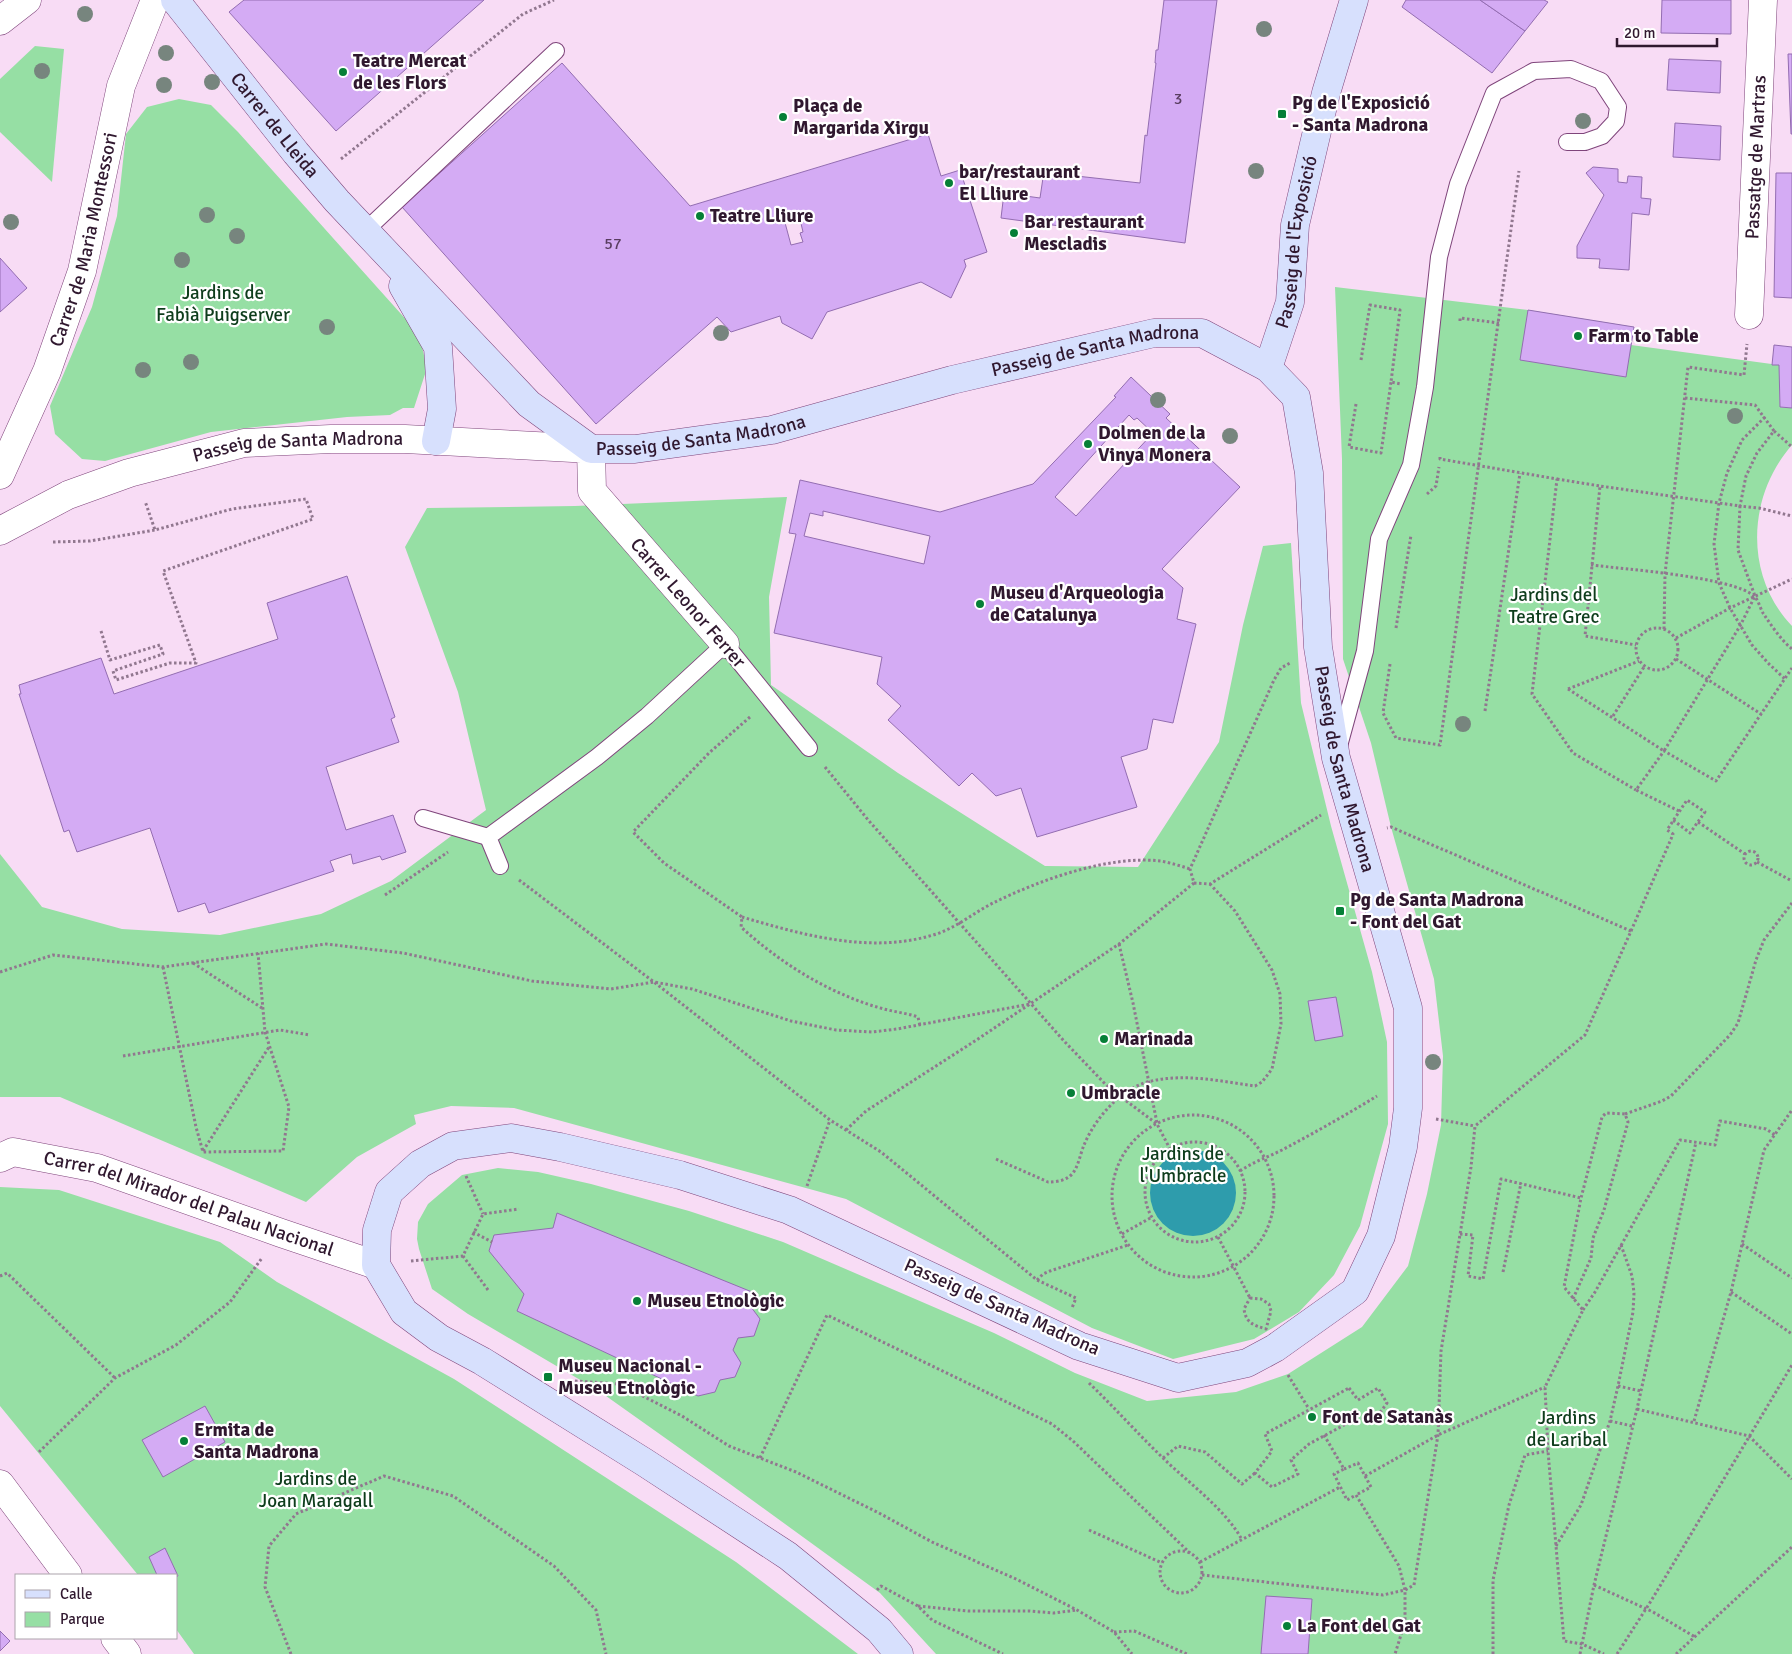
<svg xmlns="http://www.w3.org/2000/svg" width="1792" height="1654" font-family="Signika,sans-serif">
  <rect width="100%" height="100%" fill="#f8dcf5"/>
  <!-- green -->
  <g fill="#96dfa4">
    <polygon points="35,46 64,49 52,182 0,132 0,79"/>
    <polygon points="179,99 211,105 238,132 419,334 427,368 414,408 403,408 390,415 347,417 211,432 105,461 82,459 55,434 50,406 92,307 117,216 126,134 147,107"/>
    <path d="M 1335,287 L 1528,310 L 1634,327 L 1631,345 L 1779,365 L 1780,407 L 1792,408 L 1792,445 C 1747,496 1744,576 1792,626 L 1792,1654 L 936,1654 L 880,1593 L 730,1484 L 599,1391 L 468,1314 L 432,1289 L 419,1249 L 417,1239 L 418,1222 L 428,1204 L 462,1175 L 498,1168 L 538,1172 L 591,1184 L 689,1211 L 783,1242 L 994,1333 L 1075,1373 L 1147,1401 L 1236,1392 L 1288,1374 L 1362,1327 L 1408,1266 L 1427,1194 L 1441,1125 L 1443,1056 L 1434,979 L 1391,827 L 1371,743 L 1343,659 L 1342,459 Z"/>
    <polygon points="787,497 769,597 771,685 898,773 1045,866 1138,867 1219,742 1243,625 1263,546 1291,543 1301,703 1331,826 1372,972 1387,1042 1388,1124 1360,1226 1334,1275 1299,1312 1254,1339 1173,1359 1092,1328 846,1199 514,1108 451,1106 414,1115 416,1124 357,1157 306,1202 60,1097 0,1097 0,854 42,907 122,929 220,935 321,914 391,881 486,810 458,692 405,547 427,508 575,506"/>
    <polygon points="0,1187 59,1190 220,1242 277,1282 454,1379 736,1562 858,1654 194,1654 176,1629 176,1575 138,1575 0,1406"/>
  </g>
  <!-- water -->
  <circle fill="#2e9cac" cx="1193" cy="1193" r="43"/>
  <!-- building -->
  <g fill="#d4abf4" stroke="#936db1" fill-rule="evenodd">
    <polygon points="244,0 484,0 336,131 229,12"/>
    <polygon points="1164,0 1217,0 1185,243 1001,218 1004,193 1040,198 1044,171 1058,172 1058,174 1140,183 1145,135 1147,136 1156,63 1155,63 1156,50 1158,50"/>
    <polygon points="1406,0 1480,0 1525,31 1492,73 1402,7"/>
    <polygon points="1480,0 1544,0 1548,2 1525,31"/>
    <polygon points="1662,0 1731,0 1731,34 1661,33"/>
    <polygon points="1788,54 1792,54 1792,134 1791,134"/>
    <polygon points="1669,59 1721,61 1720,93 1667,90"/>
    <path d="M 562,63 L 690,206 L 928,134 L 941,176 L 960,170 L 987,252 L 964,260 L 966,266 L 951,298 L 921,282 L 827,312 L 812,339 L 782,323 L 780,316 L 731,332 L 717,317 L 596,424 L 402,207 ZM 799,215 L 803,232 L 800,233 L 803,242 L 791,245 L 784,219 Z"/>
    <polygon points="1675,123 1721,126 1720,160 1673,157"/>
    <polygon points="1593,167 1618,169 1618,182 1627,183 1628,176 1642,177 1641,198 1651,199 1649,215 1632,213 1629,270 1599,268 1600,259 1577,258 1577,246 1604,195 1586,173"/>
    <polygon points="1776,173 1792,173 1792,298 1774,297"/>
    <polygon points="0,258 27,288 0,312"/>
    <polygon points="1528,310 1634,327 1626,377 1520,360"/>
    <polygon points="1774,345 1792,347 1792,408 1780,407 1779,365 1772,365"/>
    <path d="M 1131,377 L 1170,414 L 1166,418 L 1240,487 L 1162,569 L 1183,588 L 1177,619 L 1196,624 L 1173,723 L 1153,719 L 1147,749 L 1121,757 L 1137,807 L 1037,837 L 1021,788 L 996,796 L 972,773 L 959,786 L 888,720 L 901,706 L 877,684 L 882,657 L 774,633 L 796,534 L 789,533 L 800,480 L 940,512 L 1033,484 L 1116,397 L 1114,396 ZM 1129,415 L 1134,420 L 1137,418 L 1153,433 L 1076,516 L 1055,497 ZM 823,511 L 930,536 L 924,564 L 804,536 L 810,513 L 823,516 Z"/>
    <polygon points="347,576 395,717 391,719 399,742 326,767 346,830 393,815 406,852 382,860 380,856 353,864 351,854 330,861 334,871 209,913 205,903 178,912 150,828 77,852 69,830 64,832 19,694 21,694 19,685 101,658 114,694 278,639 267,603"/>
    <polygon points="1336,997 1343,1036 1315,1041 1308,1001"/>
    <polygon points="557,1213 757,1294 751,1307 760,1319 754,1336 738,1338 733,1350 741,1363 735,1377 720,1380 715,1392 698,1396 517,1311 524,1294 489,1251 494,1235 553,1228"/>
    <polygon points="205,1406 225,1442 163,1477 142,1440"/>
    <polygon points="165,1548 178,1576 176,1577 176,1575 157,1575 149,1557"/>
    <polygon points="1266,1596 1312,1599 1308,1654 1261,1654"/>
    <polygon points="0,1631 10,1641 0,1651"/>
  </g>
  <g fill="none" stroke-linecap="round" stroke-linejoin="round">
    <!-- lane casing -->
    <g stroke="#7f457b" stroke-width="18">
      <g id="lane">
        <polyline points="365,231 556,51"/>
        <polyline points="1339,746 1365,651 1379,539 1411,465 1425,387 1439,257 1458,184 1494,93 1534,71 1571,69 1601,81 1618,107 1616,121 1602,136 1585,142 1567,142"/>
        <polyline points="423,818 488,837"/>
        <polyline points="500,866 488,837 597,757 647,716 725,644 809,748"/>
      </g>
    </g>
    <!-- street casing -->
    <g stroke="#7f457b" stroke-width="29">
      <g id="street">
        <polyline points="0,21 27,0"/>
        <path id="s1" d="M 1749,315 L 1763,0"/>
        <path id="s2" d="M 0,475 L 47,371 L 82,271 L 121,86 L 155,0"/>
        <path id="s3" d="M 0,531 L 68,495 L 129,473 L 244,443 L 331,439 L 405,439 L 591,449 L 592,491 L 725,644"/>
        <path id="s4" d="M 0,1158 L 13,1152 L 97,1168 L 281,1233 L 376,1265"/>
        <polyline points="0,1484 68,1575"/>
        <polyline points="115,1638 127,1654"/>
      </g>
    </g>
    <!-- secondary casing -->
    <g stroke="#7f457b" stroke-width="29">
      <g id="secondary">
        <path id="s5" d="M 175,0 L 296,153 L 337,201 L 529,404 L 591,449 L 635,449 L 772,430 L 952,380 L 1154,333 L 1202,333 L 1268,368 L 1296,397 L 1309,473 L 1318,647 L 1336,758 L 1408,1008 L 1408,1108 L 1403,1147 L 1381,1236 L 1355,1291 L 1275,1348 L 1247,1363 L 1178,1378 L 1079,1346 L 789,1210 L 680,1175 L 560,1147 L 511,1138 L 453,1146 L 420,1164 L 389,1192 L 377,1230 L 376,1265 L 404,1312 L 439,1338 L 482,1361 L 644,1462 L 788,1556 L 879,1630 L 899,1654"/>
        <polyline points="403,286 438,347 442,409 436,441"/>
        <path id="s6" d="M 1268,368 L 1290,302 L 1295,225 L 1326,93 L 1354,0"/>
      </g>
    </g>
    <!-- path -->
    <g stroke="#91778f" stroke-width="3" stroke-dasharray="2.5 2.5" stroke-linecap="butt">
      <polyline points="341,159 523,14 554,0"/>
      <polyline points="1460,321 1460,318 1499,323"/>
      <polyline points="1361,360 1370,305 1400,310 1391,382 1401,384"/>
      <polyline points="1685,398 1755,405 1774,431 1757,453 1746,476 1740,506 1759,508 1792,516"/>
      <polyline points="1356,404 1349,447 1381,453 1391,382"/>
      <polyline points="1765,417 1742,440 1727,473 1719,503 1714,544 1719,583 1730,608 1752,645 1768,663 1785,679"/>
      <polyline points="1774,431 1792,447"/>
      <polyline points="1440,457 1440,459 1557,479 1532,694 1573,753 1636,790"/>
      <polyline points="1557,479 1600,486"/>
      <polyline points="1427,494 1436,486 1439,467"/>
      <polyline points="53,542 90,541 155,530"/>
      <path d="M 1591,565 C 1624,569 1733,577 1754,596 C 1758,599 1760,608 1763,613 C 1771,625 1781,640 1792,649"/>
      <circle cx="1657" cy="649" r="21"/>
      <polyline points="1396,628 1411,535"/>
      <polyline points="1664,629 1665,574 1688,367 1744,375 1747,344"/>
      <polyline points="101,631 110,660 160,645 163,654 113,671 116,680 170,663 196,663 163,571 313,519 306,499 232,509 155,530 145,501"/>
      <polyline points="1676,638 1730,608 1792,579"/>
      <polyline points="1676,659 1761,714"/>
      <polyline points="1390,664 1383,713 1396,738 1440,745 1519,171"/>
      <polyline points="1568,689 1664,751 1740,626 1755,596 1738,550 1740,506 1600,486 1585,636 1636,645"/>
      <polyline points="1568,689 1639,661"/>
      <polyline points="1485,711 1520,473"/>
      <polyline points="1613,716 1644,667"/>
      <path d="M 750,717 L 709,753 L 633,832 L 664,863 L 742,917 L 741,927 C 780,963 831,995 884,1009 C 895,1012 906,1013 918,1017 L 920,1026"/>
      <polyline points="825,767 869,821 1064,1041 1109,1088 1157,1124 1170,1149"/>
      <polyline points="1679,811 1636,790 1664,751 1716,781 1792,668"/>
      <polyline points="1698,822 1745,854"/>
      <circle cx="1751" cy="858" r="7"/>
      <polyline points="1757,862 1792,881"/>
      <polyline points="519,880 654,982 830,1120 881,1152 1037,1280 1076,1298 1072,1308"/>
      <polyline points="1194,883 1210,884 1321,815"/>
      <polyline points="385,895 448,852"/>
      <path d="M 742,917 C 803,935 870,954 933,935 C 955,929 973,913 993,903 C 1040,880 1108,855 1161,861 C 1171,863 1181,866 1190,869"/>
      <polyline points="1631,931 1671,839 1673,834 1667,830 1687,800 1705,812 1690,833 1673,820"/>
      <polyline points="1119,944 1133,1003 1157,1123"/>
      <polyline points="193,963 262,1008"/>
      <polyline points="163,967 196,1127 203,1152 283,1151 289,1107 265,1032 258,953"/>
      <polyline points="0,972 53,955 163,967 326,944 403,953 532,981 611,989 654,982 692,989 791,1021 836,1030 872,1032 897,1029 1030,1004"/>
      <polyline points="123,1056 280,1030 310,1035"/>
      <polyline points="1625,1114 1662,1101 1671,1096 1730,1035 1738,1023 1756,960 1764,940 1792,903"/>
      <circle cx="1193" cy="1196" r="81"/>
      <polyline points="1436,1119 1475,1126"/>
      <polyline points="846,1130 866,1111 978,1039 1119,944 1194,883 1190,869 1274,680 1281,668 1290,663"/>
      <circle cx="1195" cy="1192" r="50"/>
      <polyline points="203,1151 269,1047"/>
      <path d="M 996,1159 L 1048,1182 C 1055,1182 1064,1181 1070,1176 C 1078,1170 1080,1154 1084,1145 C 1095,1119 1118,1092 1144,1083 C 1180,1072 1219,1081 1255,1086 L 1262,1082 L 1272,1069 L 1281,1024 L 1280,994 L 1272,970 L 1235,911 L 1210,884"/>
      <path d="M 1240,1171 C 1253,1162 1268,1157 1282,1150 C 1314,1133 1346,1115 1377,1096"/>
      <polyline points="466,1176 483,1214"/>
      <polyline points="807,1186 830,1120"/>
      <polyline points="473,1232 492,1242"/>
      <polyline points="1122,1234 1152,1217"/>
      <polyline points="1460,1234 1473,1235 1468,1276 1483,1279 1501,1179 1581,1198"/>
      <polyline points="1218,1237 1250,1298"/>
      <polyline points="1742,1244 1792,1278"/>
      <polyline points="411,1261 463,1256"/>
      <polyline points="1503,1272 1521,1183"/>
      <polyline points="0,1276 7,1273 115,1378"/>
      <polyline points="1037,1280 1043,1274 1050,1271 1128,1245"/>
      <polyline points="488,1290 463,1256 483,1214 519,1209"/>
      <polyline points="1731,1292 1792,1334"/>
      <path d="M 1250,1298 L 1261,1299 L 1269,1304 L 1271,1311 L 1266,1329 C 1253,1325 1246,1323 1244,1309 Z"/>
      <polyline points="1573,1299 1591,1258 1593,1238 1604,1210 1628,1122 1625,1114 1606,1113 1602,1117 1581,1198 1564,1287 1583,1310 1545,1387 1548,1451 1564,1641 1582,1644 1604,1654"/>
      <polyline points="1583,1310 1595,1292 1680,1140 1715,1145 1720,1121 1766,1129 1775,1135"/>
      <polyline points="1288,1375 1309,1409"/>
      <polyline points="575,1381 619,1384 682,1416 729,1446 796,1472 879,1513 932,1542 1016,1579 1077,1610 1114,1632 1132,1654"/>
      <path d="M 1089,1383 C 1115,1408 1139,1435 1165,1460 C 1189,1483 1227,1511 1242,1540"/>
      <polyline points="1618,1386 1641,1391"/>
      <polygon points="1349,1388 1358,1400 1378,1388 1387,1403 1379,1414 1346,1424 1309,1444 1291,1460 1298,1474 1272,1487 1255,1473 1272,1451 1265,1434"/>
      <polyline points="1637,1409 1749,1436 1792,1479"/>
      <polyline points="1610,1421 1632,1426"/>
      <polyline points="1694,1421 1731,1292 1764,1150 1792,1110"/>
      <polyline points="1324,1435 1344,1469 1334,1474 1347,1500 1356,1495 1399,1566 1405,1590 1405,1622 1395,1654"/>
      <polyline points="39,1452 115,1378 176,1345 230,1302 262,1258"/>
      <polyline points="760,1458 827,1315 1052,1424 1073,1441 1190,1553"/>
      <polyline points="1163,1458 1178,1446 1205,1452 1242,1484 1255,1473"/>
      <polyline points="1344,1469 1358,1463 1371,1487 1356,1495"/>
      <polyline points="1365,1476 1438,1435 1545,1387"/>
      <polyline points="1089,1530 1162,1563"/>
      <polyline points="1556,1546 1581,1505 1610,1421 1618,1386 1633,1312 1634,1293 1632,1276 1621,1245"/>
      <circle cx="1181" cy="1572" r="21"/>
      <polyline points="1200,1562 1340,1487"/>
      <polyline points="1202,1575 1383,1595 1405,1590 1414,1585 1438,1435 1441,1351 1471,1167 1475,1126 1585,1035 1631,931 1391,827 1387,828"/>
      <polyline points="1594,1585 1653,1612 1695,1637"/>
      <polyline points="877,1590 881,1586 918,1606 932,1620 1003,1654"/>
      <polyline points="918,1606 968,1611 1029,1611 1054,1613 1077,1610"/>
      <polyline points="1114,1632 1134,1631 1187,1654"/>
      <polyline points="291,1654 265,1587 269,1546 296,1514 384,1476 453,1496 554,1566 596,1610 606,1654"/>
      <polyline points="1493,1654 1493,1580 1509,1505 1525,1455 1548,1451"/>
      <polyline points="1580,1654 1594,1585 1637,1409 1696,1142"/>
      <polyline points="1617,1654 1651,1601 1792,1365"/>
      <polyline points="1676,1654 1792,1547"/>
    </g>
    <!-- lane -->
    <use href="#lane" stroke="#fff" stroke-width="16"/>
    <!-- street -->
    <use href="#street" stroke="#fff" stroke-width="28"/>
    <!-- secondary -->
    <use href="#secondary" stroke="#d7e0fd" stroke-width="28"/>
  </g>
  <!-- trees -->
  <g fill="#77857e">
    <circle cx="85" cy="14" r="8"/>
    <circle cx="1264" cy="29" r="8"/>
    <circle cx="166" cy="53" r="8"/>
    <circle cx="42" cy="71" r="8"/>
    <circle cx="212" cy="82" r="8"/>
    <circle cx="164" cy="85" r="8"/>
    <circle cx="1583" cy="121" r="8"/>
    <circle cx="1256" cy="171" r="8"/>
    <circle cx="207" cy="215" r="8"/>
    <circle cx="11" cy="222" r="8"/>
    <circle cx="237" cy="236" r="8"/>
    <circle cx="182" cy="260" r="8"/>
    <circle cx="327" cy="327" r="8"/>
    <circle cx="721" cy="333" r="8"/>
    <circle cx="191" cy="362" r="8"/>
    <circle cx="143" cy="370" r="8"/>
    <circle cx="1158" cy="400" r="8"/>
    <circle cx="1735" cy="416" r="8"/>
    <circle cx="1230" cy="436" r="8"/>
    <circle cx="1463" cy="724" r="8"/>
    <circle cx="1433" cy="1062" r="8"/>
  </g>
  <!-- markers -->
  <g fill="#067f37" stroke="#fff" stroke-width="2">
    <circle cx="343" cy="72" r="5"/>
    <rect x="1277" y="109" width="10" height="10" rx="2.5"/>
    <circle cx="783" cy="117" r="5"/>
    <circle cx="949" cy="183" r="5"/>
    <circle cx="700" cy="216" r="5"/>
    <circle cx="1014" cy="233" r="5"/>
    <circle cx="1578" cy="336" r="5"/>
    <circle cx="1088" cy="444" r="5"/>
    <circle cx="980" cy="604" r="5"/>
    <rect x="1335" y="906" width="10" height="10" rx="2.5"/>
    <circle cx="1104" cy="1039" r="5"/>
    <circle cx="1071" cy="1093" r="5"/>
    <circle cx="637" cy="1301" r="5"/>
    <rect x="543" y="1372" width="10" height="10" rx="2.5"/>
    <circle cx="1312" cy="1417" r="5"/>
    <circle cx="184" cy="1441" r="5"/>
    <circle cx="1287" cy="1626" r="5"/>
  </g>
  <g text-anchor="middle" dominant-baseline="central" stroke-width="4.5" stroke-linejoin="round" paint-order="stroke">
    <!-- number labels -->
    <g font-size="16" fill="#593d60">
      <text x="1178" y="99">3</text>
      <text x="613" y="244">57</text>
    </g>
    <!-- poi labels -->
    <g font-size="19" font-weight="bold" fill="#30182f" stroke="#fff" text-anchor="start">
      <text x="353" y="61">Teatre Mercat<tspan x="353" dy="22">de les Flors</tspan></text>
      <text x="1292" y="103">Pg de l'Exposició<tspan x="1292" dy="22">- Santa Madrona</tspan></text>
      <text x="793" y="106">Plaça de<tspan x="793" dy="22">Margarida Xirgu</tspan></text>
      <text x="959" y="172">bar/restaurant<tspan x="959" dy="22">El Lliure</tspan></text>
      <text x="710" y="216">Teatre Lliure</text>
      <text x="1024" y="222">Bar restaurant<tspan x="1024" dy="22">Mescladis</tspan></text>
      <text x="1588" y="336">Farm to Table</text>
      <text x="1098" y="433">Dolmen de la<tspan x="1098" dy="22">Vinya Monera</tspan></text>
      <text x="990" y="593">Museu d'Arqueologia<tspan x="990" dy="22">de Catalunya</tspan></text>
      <text x="1350" y="900">Pg de Santa Madrona<tspan x="1350" dy="22">- Font del Gat</tspan></text>
      <text x="1114" y="1039">Marinada</text>
      <text x="1081" y="1093">Umbracle</text>
      <text x="647" y="1301">Museu Etnològic</text>
      <text x="558" y="1366">Museu Nacional -<tspan x="558" dy="22">Museu Etnològic</tspan></text>
      <text x="1322" y="1417">Font de Satanàs</text>
      <text x="194" y="1430">Ermita de<tspan x="194" dy="22">Santa Madrona</tspan></text>
      <text x="1297" y="1626">La Font del Gat</text>
    </g>
    <!-- street labels -->
    <g font-size="19" fill="#30182f" stroke="#fff">
      <text stroke="none"><textPath href="#s5" startOffset="160">Carrer de Lleida</textPath></text>
      <text stroke="none"><textPath href="#s1" startOffset="158">Passatge de Martras</textPath></text>
      <text stroke="none"><textPath href="#s2" startOffset="251">Carrer de Maria Montessori</textPath></text>
      <text stroke="none"><textPath href="#s6" startOffset="130">Passeig de l'Exposició</textPath></text>
      <text stroke="none"><textPath href="#s5" startOffset="1130">Passeig de Santa Madrona</textPath></text>
      <text stroke="none"><textPath href="#s5" startOffset="725">Passeig de Santa Madrona</textPath></text>
      <text stroke="none"><textPath href="#s3" startOffset="314">Passeig de Santa Madrona</textPath></text>
      <text transform="translate(688 603) rotate(49)">Carrer Leonor Ferrer</text>
      <text stroke="none"><textPath href="#s5" startOffset="1730">Passeig de Santa Madrona</textPath></text>
      <text stroke="none"><textPath href="#s4" startOffset="198">Carrer del Mirador del Palau Nacional</textPath></text>
      <text transform="translate(1002 1307) rotate(24)">Passeig de Santa Madrona</text>
    </g>
    <!-- park labels -->
    <g font-size="19" fill="#0e3d1c" stroke="#fff">
      <text x="223" y="293">Jardins de<tspan x="223" dy="22">Fabià Puigserver</tspan></text>
      <text x="1554" y="595">Jardins del<tspan x="1554" dy="22">Teatre Grec</tspan></text>
      <text x="1183" y="1154">Jardins de<tspan x="1183" dy="22">l'Umbracle</tspan></text>
      <text x="1567" y="1418">Jardins<tspan x="1567" dy="22">de Laribal</tspan></text>
      <text x="316" y="1479">Jardins de<tspan x="316" dy="22">Joan Maragall</tspan></text>
    </g>
  </g>
  <!-- legend -->
  <rect x="15" y="1574" width="162" height="65" fill="#ffffff" stroke="#aca3ac"/>
  <rect x="25" y="1590" width="25" height="8" fill="#d7e0fd" stroke="#aca3ac"/>
  <text x="60" y="1599" font-size="15" fill="#30182f">Calle</text>
  <rect x="25" y="1612" width="25" height="15" fill="#96dfa4" stroke="#aca3ac"/>
  <text x="60" y="1624" font-size="15" fill="#30182f">Parque</text>
  <!-- scale -->
  <path d="M1617 38v8h100v-8" fill="none" stroke="#30182f" stroke-width="2.5"/>
  <text x="1624" y="38" font-size="15" fill="#30182f" stroke="#ffffff" stroke-width="4" paint-order="stroke">20 m</text>
</svg>
